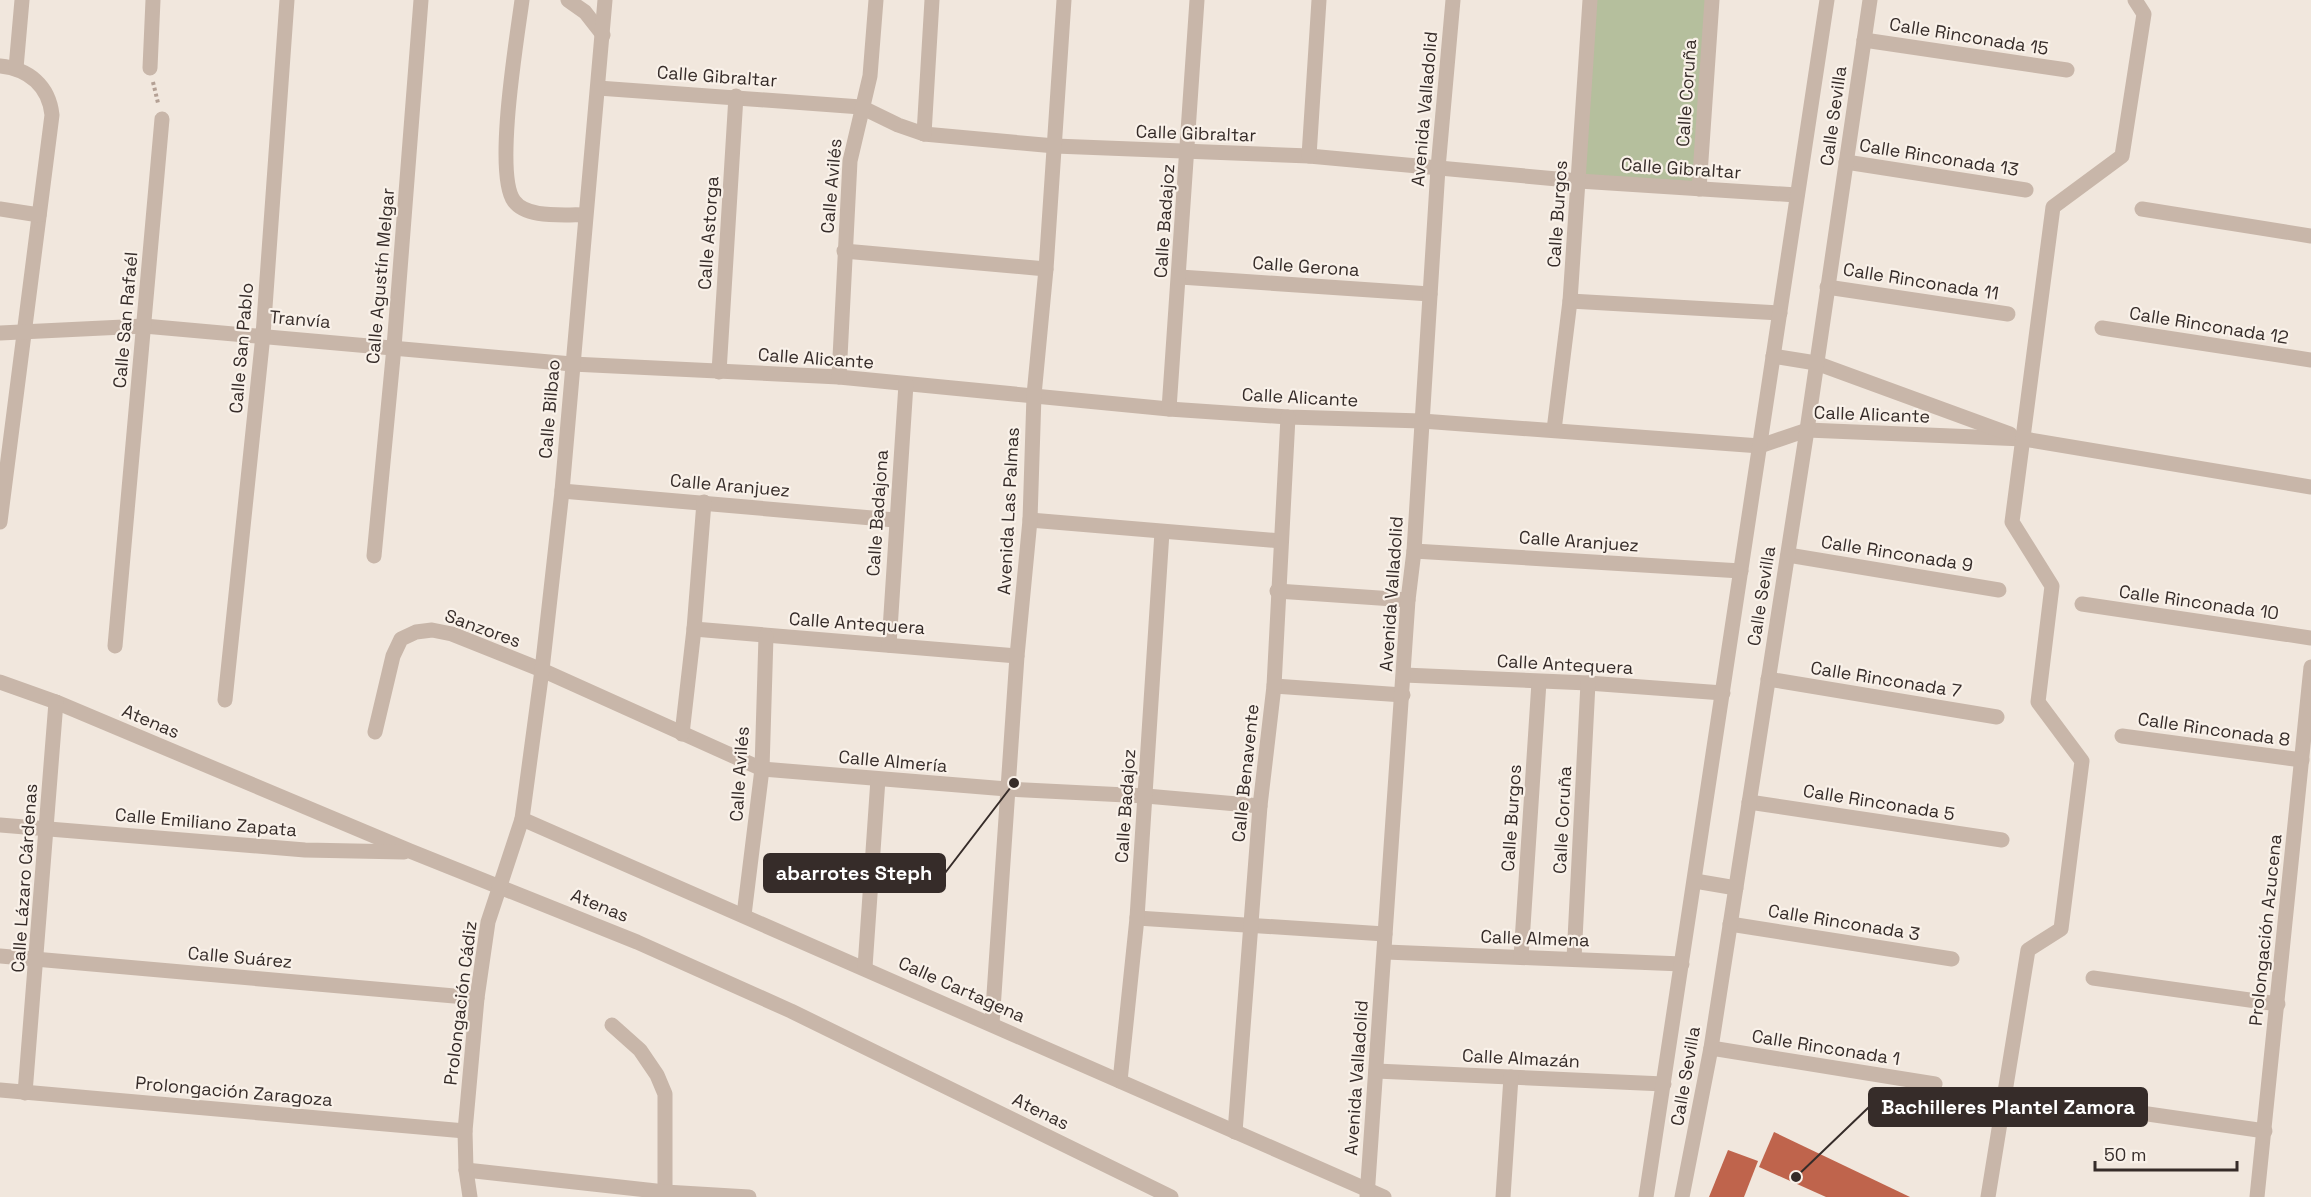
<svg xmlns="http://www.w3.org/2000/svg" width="2311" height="1197" font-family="'Space Grotesk',sans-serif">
  <rect width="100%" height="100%" fill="#f1e7dd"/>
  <!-- green -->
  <polygon fill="#b5bf9d" points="1590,0 1712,0 1699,189 1579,181"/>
  <!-- building -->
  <g fill="#bf644c">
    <polygon points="1774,1132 1910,1197 1826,1197 1759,1167"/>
    <polygon points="1728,1150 1758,1161 1744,1197 1709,1197"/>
  </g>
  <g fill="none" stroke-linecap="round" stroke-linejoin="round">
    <!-- path -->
    <polyline stroke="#b4a094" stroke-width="4" stroke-dasharray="3 3" stroke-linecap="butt" points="153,82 158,103"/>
    <!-- minor -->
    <g stroke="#c8b6a9" stroke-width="15">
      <path d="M 522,0 C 517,38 494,174 514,201 C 527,219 564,214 584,215"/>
      <polyline points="568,0 585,12 603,35"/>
      <polyline points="1864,40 2067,70"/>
      <path d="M 0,66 C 29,69 49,86 52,115 L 0,522"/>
      <polyline points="16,68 22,0"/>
      <polyline points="150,68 153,0"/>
      <polyline points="598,88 861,107 898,125 924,134 1055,146 1309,156 1579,181 1797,195"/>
      <polyline points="924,134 932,0"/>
      <polyline points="1309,156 1319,0"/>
      <polyline points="1846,162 2026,190"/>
      <polyline points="1699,189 1712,0"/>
      <polyline points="0,209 39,215"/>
      <polyline points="2142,209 2311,236"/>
      <polyline points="844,251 1046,269"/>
      <polyline points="1180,277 1430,294"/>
      <polyline points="1827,287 2008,314"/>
      <polyline points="1570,301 1780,313"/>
      <polyline points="2102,328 2311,360"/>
      <polyline points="0,333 144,326 572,364 839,377 1169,409 1288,417 1422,421 1760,446 1807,430 2024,439 2311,487"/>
      <polyline points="1773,356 1816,363 2010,434"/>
      <polyline points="719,372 736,96"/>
      <polyline points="839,377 850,161 870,76 876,0"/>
      <polyline points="1169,409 1197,0"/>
      <polyline points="1554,430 1570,301 1590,0"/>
      <polyline points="562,491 895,520"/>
      <polyline points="1030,520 1281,541"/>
      <polyline points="1414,551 1741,571"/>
      <polyline points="1788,555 1999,590"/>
      <polyline points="374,556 394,347 421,0"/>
      <polyline points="1277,591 1408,600"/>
      <polyline points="2082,604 2311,638"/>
      <polyline points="694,629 1017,656"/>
      <polyline points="889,645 906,384"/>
      <polyline points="115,646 162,119"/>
      <polyline points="1404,675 1588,683 1723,693"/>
      <polyline points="1768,679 1997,717"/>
      <polyline points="0,682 56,702 410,851 637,942 791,1011 1171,1197"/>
      <polyline points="1274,686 1403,695"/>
      <polyline points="225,700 263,335 287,0"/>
      <polyline points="375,732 393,656 401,639 416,632 432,630 452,634 542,670 762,769 1007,789 1146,796 1260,806"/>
      <polyline points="682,734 694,629 704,502"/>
      <polyline points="2122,736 2302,760"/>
      <polyline points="1749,802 2002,840"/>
      <polyline points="522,819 1384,1197"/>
      <polyline points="0,825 305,850 404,852"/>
      <polyline points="1695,881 1736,888"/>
      <polyline points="744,915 762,769 766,636"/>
      <polyline points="1137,918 1385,934"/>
      <polyline points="1730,924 1952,959"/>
      <polyline points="1386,952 1682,964"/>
      <polyline points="0,956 477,998"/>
      <polyline points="1521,957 1539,682"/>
      <polyline points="1574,959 1588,683"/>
      <polyline points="865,967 878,779"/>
      <polyline points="2093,978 2278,1004"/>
      <polyline points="992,1024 1017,656 1030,520 1034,395 1046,269 1064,0"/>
      <polyline points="612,1025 640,1050 657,1075 665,1094 665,1192"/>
      <polyline points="1711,1048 1935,1084"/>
      <polyline points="1376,1071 1664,1084"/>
      <polyline points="1120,1081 1137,918 1162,532"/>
      <polyline points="0,1090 465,1131"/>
      <polyline points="25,1093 56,702"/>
      <polyline points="2079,1104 2265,1131"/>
      <polyline points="1235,1132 1260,806 1274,686 1288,417"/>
      <polyline points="466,1170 665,1192 749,1197"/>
      <polyline points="470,1197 466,1170 465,1131 477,998 488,922 522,819 542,670 562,491 605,0"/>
      <polyline points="1367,1197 1408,600 1414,551 1438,168 1453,0"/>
      <polyline points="1503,1197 1511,1077"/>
      <polyline points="1646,1197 1827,0"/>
      <polyline points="1682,1197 1711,1048 1807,430 1870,0"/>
      <polyline points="1988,1197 2028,950 2061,929 2082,761 2038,702 2052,586 2012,522 2053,207 2122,156 2144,14 2135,0"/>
      <polyline points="2257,1197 2311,667"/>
    </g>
  </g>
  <g text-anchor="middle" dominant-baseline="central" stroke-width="4.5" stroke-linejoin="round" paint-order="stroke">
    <!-- street labels -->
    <g font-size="18" fill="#362c29" stroke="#f9f1e9">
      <text transform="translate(1969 36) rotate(9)">Calle Rinconada 15</text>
      <text transform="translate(717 76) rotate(4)">Calle Gibraltar</text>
      <text transform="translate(1686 93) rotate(-86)">Calle Coruña</text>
      <text transform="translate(1424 109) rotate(-85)">Avenida Valladolid</text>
      <text transform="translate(1833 116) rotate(-82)">Calle Sevilla</text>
      <text transform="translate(1196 133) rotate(2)">Calle Gibraltar</text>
      <text transform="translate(1939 157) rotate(9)">Calle Rinconada 13</text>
      <text transform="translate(1681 168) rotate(4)">Calle Gibraltar</text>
      <text transform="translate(831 186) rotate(-85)">Calle Avilés</text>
      <text transform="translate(1557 214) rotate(-86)">Calle Burgos</text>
      <text transform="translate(1164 221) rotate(-86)">Calle Badajoz</text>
      <text transform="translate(708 233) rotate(-86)">Calle Astorga</text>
      <text transform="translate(1306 266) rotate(4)">Calle Gerona</text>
      <text transform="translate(380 276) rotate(-85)">Calle Agustín Melgar</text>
      <text transform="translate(1921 281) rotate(9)">Calle Rinconada 11</text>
      <text transform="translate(300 319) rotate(5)">Tranvía</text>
      <text transform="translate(125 320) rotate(-85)">Calle San Rafaél</text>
      <text transform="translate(2209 325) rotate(9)">Calle Rinconada 12</text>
      <text transform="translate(241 348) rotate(-85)">Calle San Pablo</text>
      <text transform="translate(816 358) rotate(4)">Calle Alicante</text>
      <text transform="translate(1300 397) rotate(3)">Calle Alicante</text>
      <text transform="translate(549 409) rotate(-85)">Calle Bilbao</text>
      <text transform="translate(1872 414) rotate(2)">Calle Alicante</text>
      <text transform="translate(730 485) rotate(5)">Calle Aranjuez</text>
      <text transform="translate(1008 511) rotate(-87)">Avenida Las Palmas</text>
      <text transform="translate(877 513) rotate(-86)">Calle Badajona</text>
      <text transform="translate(1579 541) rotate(4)">Calle Aranjuez</text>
      <text transform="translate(1897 553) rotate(9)">Calle Rinconada 9</text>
      <text transform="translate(1391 594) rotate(-86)">Avenida Valladolid</text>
      <text transform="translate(1761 596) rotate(-81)">Calle Sevilla</text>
      <text transform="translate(2199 602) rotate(8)">Calle Rinconada 10</text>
      <text transform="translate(857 623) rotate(4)">Calle Antequera</text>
      <text transform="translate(483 628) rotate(20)">Sanzores</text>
      <text transform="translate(1565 664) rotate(3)">Calle Antequera</text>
      <text transform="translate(1886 679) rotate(9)">Calle Rinconada 7</text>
      <text transform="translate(151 721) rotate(23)">Atenas</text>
      <text transform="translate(2214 729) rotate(8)">Calle Rinconada 8</text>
      <text transform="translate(893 761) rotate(5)">Calle Almería</text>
      <text transform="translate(1245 773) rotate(-84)">Calle Benavente</text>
      <text transform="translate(739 774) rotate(-86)">Calle Avilés</text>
      <text transform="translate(1879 802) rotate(9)">Calle Rinconada 5</text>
      <text transform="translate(1125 806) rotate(-86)">Calle Badajoz</text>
      <text transform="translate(1511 818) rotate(-86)">Calle Burgos</text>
      <text transform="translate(1562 820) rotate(-87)">Calle Coruña</text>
      <text transform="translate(206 822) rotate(5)">Calle Emiliano Zapata</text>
      <text transform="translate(24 878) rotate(-86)">Calle Lázaro Cárdenas</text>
      <text transform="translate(600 905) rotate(22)">Atenas</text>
      <text transform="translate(1844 922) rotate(9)">Calle Rinconada 3</text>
      <text transform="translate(2265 930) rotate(-84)">Prolongación Azucena</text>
      <text transform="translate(1535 938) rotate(2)">Calle Almena</text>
      <text transform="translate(240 957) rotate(5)">Calle Suárez</text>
      <text transform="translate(962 989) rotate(24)">Calle Cartagena</text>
      <text transform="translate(460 1003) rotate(-83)">Prolongación Cádiz</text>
      <text transform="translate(1826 1047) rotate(9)">Calle Rinconada 1</text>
      <text transform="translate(1521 1058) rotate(3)">Calle Almazán</text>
      <text transform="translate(1685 1076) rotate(-80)">Calle Sevilla</text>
      <text transform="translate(1356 1078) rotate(-86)">Avenida Valladolid</text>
      <text transform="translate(234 1091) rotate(5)">Prolongación Zaragoza</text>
      <text transform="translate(1041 1111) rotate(26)">Atenas</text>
    </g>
  </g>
  <!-- callouts -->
  <path fill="none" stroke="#362c29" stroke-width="2" d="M1014 783L945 873M1796 1177L1869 1107"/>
  <g fill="#362c29" stroke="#f9f1e9" stroke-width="2">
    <circle cx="1014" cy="783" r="6"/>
    <circle cx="1796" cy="1177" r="6"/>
  </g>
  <g fill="#362c29" stroke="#362c29" stroke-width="2">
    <rect x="764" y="854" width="181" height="38" rx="6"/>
    <rect x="1869" y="1088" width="278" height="38" rx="6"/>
  </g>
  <g font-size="20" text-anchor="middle" font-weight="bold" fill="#fff">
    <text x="854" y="880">abarrotes Steph</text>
    <text x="2008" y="1114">Bachilleres Plantel Zamora</text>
  </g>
  <!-- scale -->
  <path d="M2095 1161v9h142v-9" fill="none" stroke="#362c29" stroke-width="3"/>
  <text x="2104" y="1161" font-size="18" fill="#362c29" stroke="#f9f1e9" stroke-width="4.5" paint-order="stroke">50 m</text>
</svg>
